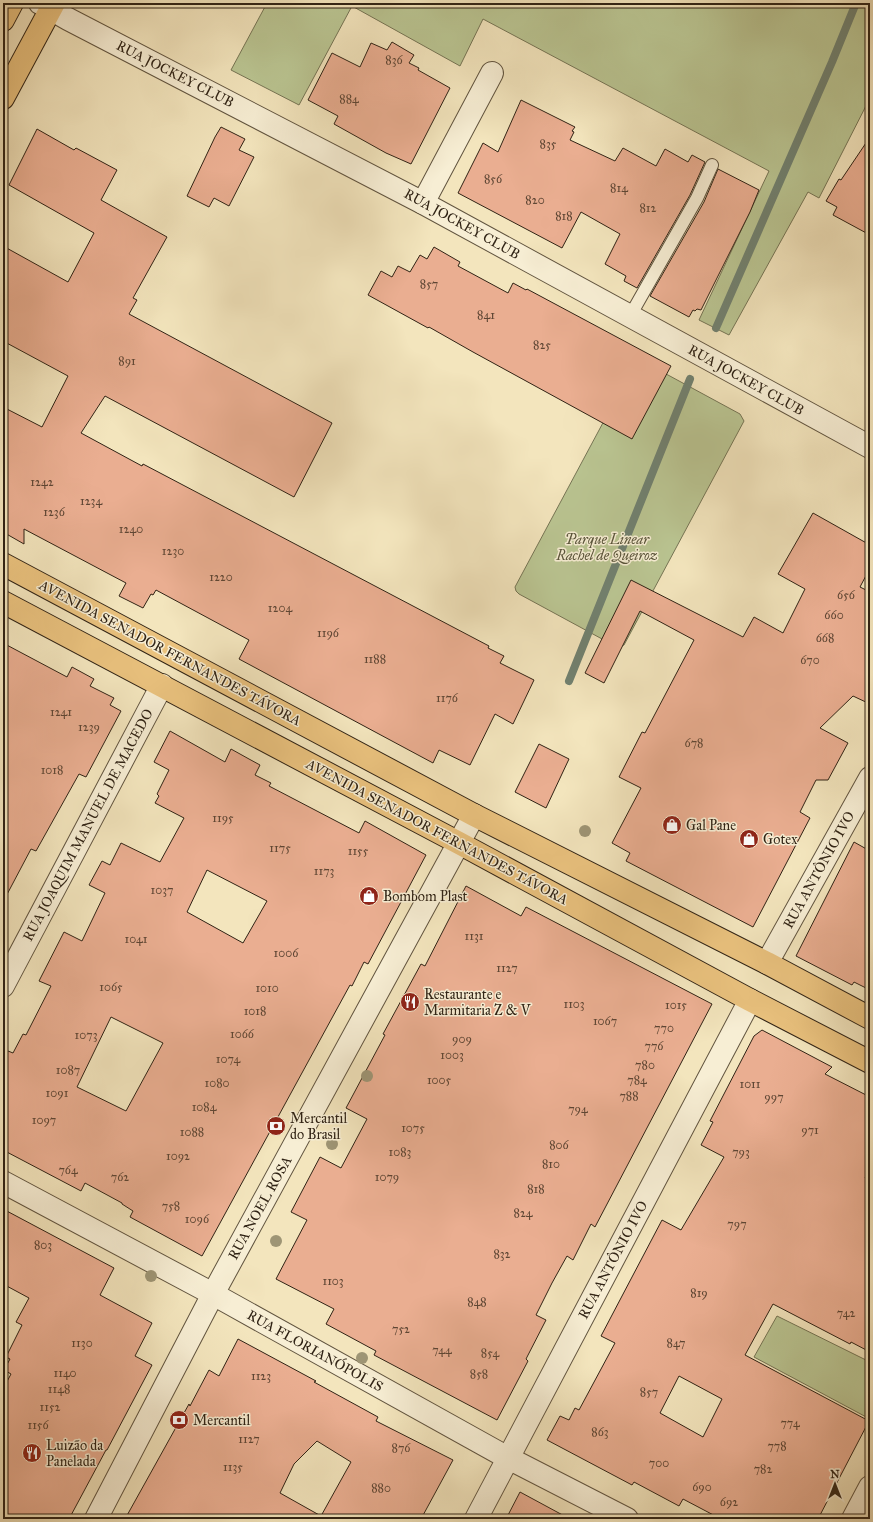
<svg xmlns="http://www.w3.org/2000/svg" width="873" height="1522" font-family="'IM FELL Great Primer',serif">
  <rect width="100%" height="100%" fill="#f3e5bd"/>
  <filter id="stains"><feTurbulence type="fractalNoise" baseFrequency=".005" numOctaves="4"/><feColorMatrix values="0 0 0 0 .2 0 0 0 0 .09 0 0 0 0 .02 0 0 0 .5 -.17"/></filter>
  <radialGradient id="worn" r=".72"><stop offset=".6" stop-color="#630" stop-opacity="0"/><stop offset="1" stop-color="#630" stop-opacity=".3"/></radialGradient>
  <!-- green -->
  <g fill="#bac592" stroke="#757454">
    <polygon points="267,3 870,3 870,98 819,198 808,192 729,335 699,320 769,171 483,19 460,66 352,6 299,105 231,70"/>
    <polygon points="644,362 740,414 744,421 624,645 619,647 615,646 519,594 516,591 515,587 635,363"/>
    <polygon points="777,1316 870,1362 870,1419 754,1357"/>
  </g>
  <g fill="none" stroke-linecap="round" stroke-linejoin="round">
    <!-- stream -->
    <g stroke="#718170" stroke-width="8">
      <polyline points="716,328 832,62 856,3"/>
      <polyline points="569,681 690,379"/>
    </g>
  </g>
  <!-- building -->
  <g fill="#eaae91" stroke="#302315" fill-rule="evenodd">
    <polygon points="392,42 414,55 409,63 419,68 418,70 450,88 411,164 386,153 334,124 338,116 308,100 332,53 360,67 371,43 387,50"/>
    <polygon points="521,100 575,127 572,131 574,132 570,140 615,161 623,148 656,166 665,149 688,162 692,155 705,162 690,195 637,288 624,281 626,276 605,264 620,234 581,212 562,248 458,193 483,143 498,152"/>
    <polygon points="221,127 245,139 239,150 254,157 229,206 214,198 209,207 187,196 215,137"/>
    <polygon points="37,129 74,150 76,148 117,170 101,200 167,237 133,298 137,300 129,314 332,423 294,497 105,396 81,433 142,466 143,464 489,646 488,648 504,656 500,663 534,680 513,724 495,714 470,765 439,750 433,763 239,659 249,640 156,590 153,595 151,594 143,608 119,596 126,583 24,529 24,544 3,532 3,407 42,427 68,376 3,341 3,246 68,282 94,233 9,185"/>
    <polygon points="870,137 870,235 833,215 837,207 826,201 839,179 841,180"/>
    <polygon points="718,169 759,190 750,212 701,310 697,309 695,311 693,310 689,317 650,296 704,202"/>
    <polygon points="434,247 460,262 458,266 508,293 513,283 526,290 527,289 671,366 632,439 473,352 429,327 428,328 368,295 381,271 392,277 398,266 410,272 420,255 427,259"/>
    <polygon points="813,513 870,545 870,568 860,587 870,592 870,704 853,696 820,728 848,743 828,780 816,780 800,812 810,818 753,927 626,861 630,853 612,843 641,788 619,777 642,732 645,733 694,640 640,611 604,683 585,673 631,580 743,637 754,617 783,633 805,589 778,574"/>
    <polygon points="3,643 67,677 72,667 94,679 90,686 114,698 110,705 121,711 86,777 79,774 36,851 31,849 3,902"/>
    <path d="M 170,731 L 225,762 L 231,749 L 249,759 L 260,765 L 255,775 L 271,783 L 269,786 L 359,833 L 365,821 L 426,855 L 368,964 L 364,962 L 352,986 L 350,985 L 202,1256 L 130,1217 L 133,1211 L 122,1204 L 122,1203 L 85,1183 L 81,1191 L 3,1150 L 3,1049 L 13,1053 L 23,1034 L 26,1035 L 51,986 L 39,981 L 64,932 L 82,941 L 105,893 L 89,885 L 102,861 L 110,865 L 121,843 L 160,862 L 184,818 L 155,803 L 159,796 L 157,794 L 169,770 L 154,762 ZM 207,870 L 267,901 L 243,943 L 187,912 ZM 111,1017 L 163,1043 L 126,1111 L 77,1087 Z"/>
    <polygon points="539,744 569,759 546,808 515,792"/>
    <polygon points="854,842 870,851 870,990 854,982 852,985 796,956"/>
    <polygon points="466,886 521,916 526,907 712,1004 595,1227 591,1224 573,1260 567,1256 552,1283 536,1315 546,1320 526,1359 528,1361 497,1420 374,1355 376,1351 326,1324 334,1309 276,1279 307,1220 291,1212 320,1157 341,1168 367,1119 346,1108 385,1035 383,1034 421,964 425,966"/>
    <path d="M 762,1030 L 832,1067 L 825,1074 L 870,1097 L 870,1169 L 865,1178 L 870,1180 L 870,1352 L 851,1342 L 850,1344 L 773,1304 L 745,1355 L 869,1421 L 818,1519 L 721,1519 L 683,1499 L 679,1506 L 634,1482 L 632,1485 L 547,1440 L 560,1416 L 569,1420 L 575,1408 L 579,1410 L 615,1343 L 601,1336 L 662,1220 L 681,1230 L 724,1157 L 701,1145 L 713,1122 L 710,1121 L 754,1036 ZM 679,1376 L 722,1399 L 703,1437 L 660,1413 Z"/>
    <polygon points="3,1209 114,1268 100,1295 152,1323 135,1356 152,1365 107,1450 106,1450 69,1519 3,1519 3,1389 11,1374 4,1370 10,1359 6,1357 22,1325 16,1322 29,1298 3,1284"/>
    <path d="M 238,1339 L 316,1381 L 314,1382 L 378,1417 L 376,1421 L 453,1460 L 421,1519 L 125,1519 L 189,1404 L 190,1406 L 209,1370 L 219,1376 ZM 317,1441 L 351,1462 L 321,1516 L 280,1493 L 294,1464 Z"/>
    <polygon points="520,1492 570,1519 506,1519"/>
  </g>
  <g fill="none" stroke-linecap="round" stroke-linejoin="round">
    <!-- lane casing -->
    <g stroke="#61543f" stroke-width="14">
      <polyline id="lane" points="630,316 697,198 712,165"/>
    </g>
    <!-- street casing -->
    <g stroke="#61543f" stroke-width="24">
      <g id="street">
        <polyline points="40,3 68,19 423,203 870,447"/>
        <polyline points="423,203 492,73"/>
        <polyline points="767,963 870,778"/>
        <polyline points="3,986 162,685"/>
        <polyline points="3,1182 213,1294 508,1458 627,1519"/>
        <polyline points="96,1519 213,1294 474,815"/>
        <polyline points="476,1519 750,1000"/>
        <polyline points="853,1519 870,1487"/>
      </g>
    </g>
    <!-- primary casing -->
    <g stroke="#302315" stroke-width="24">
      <g id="primary">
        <polyline points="3,20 12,3"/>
        <polyline points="3,98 54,3"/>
        <polyline points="3,564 474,815 767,963 870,1018"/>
        <polyline points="3,602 459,843 750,1000 870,1062"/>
      </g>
    </g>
    <!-- lane -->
    <use href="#lane" stroke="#f7eed4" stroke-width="12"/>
    <!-- street -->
    <use href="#street" stroke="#f7eed4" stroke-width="22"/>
    <!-- primary -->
    <use href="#primary" stroke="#eac27e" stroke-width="22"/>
  </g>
  <!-- trees -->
  <g fill="#9e9575">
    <circle cx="585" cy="831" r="6"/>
    <circle cx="367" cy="1076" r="6"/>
    <circle cx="332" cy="1144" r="6"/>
    <circle cx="276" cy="1241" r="6"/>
    <circle cx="151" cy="1276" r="6"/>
    <circle cx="362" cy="1358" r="6"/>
  </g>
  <!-- icons -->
  <defs>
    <g id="shop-disc" transform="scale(1)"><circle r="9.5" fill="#8f2418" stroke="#f7eed4"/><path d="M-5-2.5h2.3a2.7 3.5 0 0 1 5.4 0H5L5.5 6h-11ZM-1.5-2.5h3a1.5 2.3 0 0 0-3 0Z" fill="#fff"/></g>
    <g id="restaurant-disc" transform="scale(1)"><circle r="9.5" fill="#8f2418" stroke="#f7eed4"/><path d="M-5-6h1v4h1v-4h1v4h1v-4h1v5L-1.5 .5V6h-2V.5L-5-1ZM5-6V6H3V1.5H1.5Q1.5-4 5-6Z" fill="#fff"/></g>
    <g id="bank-disc" transform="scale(1)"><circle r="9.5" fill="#8f2418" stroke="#f7eed4"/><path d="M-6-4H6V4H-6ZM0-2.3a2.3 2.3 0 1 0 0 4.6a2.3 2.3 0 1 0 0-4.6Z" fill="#fff"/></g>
  </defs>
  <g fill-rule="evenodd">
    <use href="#shop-disc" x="672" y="825"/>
    <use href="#shop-disc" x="749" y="839"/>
    <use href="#shop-disc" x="369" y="896"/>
    <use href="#restaurant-disc" x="410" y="1002"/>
    <use href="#bank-disc" x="276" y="1126"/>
    <use href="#bank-disc" x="179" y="1420"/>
    <use href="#restaurant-disc" x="32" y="1453"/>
  </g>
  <g text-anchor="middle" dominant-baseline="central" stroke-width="3" stroke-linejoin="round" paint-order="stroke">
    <!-- number labels -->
    <g font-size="12" fill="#5e4634">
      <text x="394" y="60">836</text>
      <text x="349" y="99">884</text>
      <text x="548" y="144">835</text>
      <text x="493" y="179">856</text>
      <text x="619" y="188">814</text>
      <text x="535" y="200">820</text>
      <text x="648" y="208">812</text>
      <text x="564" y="216">818</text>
      <text x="429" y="284">857</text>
      <text x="486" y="315">841</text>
      <text x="542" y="345">825</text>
      <text x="127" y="361">891</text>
      <text x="42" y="482">1242</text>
      <text x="91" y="501">1234</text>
      <text x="54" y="512">1236</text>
      <text x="131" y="529">1240</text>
      <text x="173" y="551">1230</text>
      <text x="221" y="577">1220</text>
      <text x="846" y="595">656</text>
      <text x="280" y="608">1204</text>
      <text x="834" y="615">660</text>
      <text x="328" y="633">1196</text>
      <text x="825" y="638">668</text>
      <text x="375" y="659">1188</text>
      <text x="810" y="660">670</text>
      <text x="447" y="698">1176</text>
      <text x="61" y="712">1241</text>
      <text x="89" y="727">1239</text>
      <text x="694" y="743">678</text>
      <text x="52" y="770">1018</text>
      <text x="223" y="818">1195</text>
      <text x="280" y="848">1175</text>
      <text x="358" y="851">1155</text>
      <text x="324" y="871">1173</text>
      <text x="162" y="890">1037</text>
      <text x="474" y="936">1131</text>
      <text x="136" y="939">1041</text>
      <text x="286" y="953">1006</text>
      <text x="507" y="968">1127</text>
      <text x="111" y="987">1065</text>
      <text x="267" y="988">1010</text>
      <text x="574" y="1004">1103</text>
      <text x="676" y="1005">1015</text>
      <text x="255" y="1011">1018</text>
      <text x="605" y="1021">1067</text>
      <text x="664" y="1028">770</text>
      <text x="242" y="1034">1066</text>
      <text x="86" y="1035">1073</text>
      <text x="462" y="1039">909</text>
      <text x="654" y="1046">776</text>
      <text x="452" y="1055">1003</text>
      <text x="228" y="1059">1074</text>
      <text x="645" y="1065">780</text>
      <text x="68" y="1070">1087</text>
      <text x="439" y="1080">1005</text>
      <text x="637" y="1080">784</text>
      <text x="217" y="1083">1080</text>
      <text x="750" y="1084">1011</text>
      <text x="57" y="1093">1091</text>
      <text x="629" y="1096">788</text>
      <text x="774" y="1097">997</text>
      <text x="204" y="1107">1084</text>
      <text x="578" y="1109">794</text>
      <text x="44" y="1120">1097</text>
      <text x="413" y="1128">1075</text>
      <text x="810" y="1130">971</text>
      <text x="192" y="1132">1088</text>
      <text x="559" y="1145">806</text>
      <text x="400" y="1152">1083</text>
      <text x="741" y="1152">793</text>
      <text x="178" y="1156">1092</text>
      <text x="551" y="1164">810</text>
      <text x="68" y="1170">764</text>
      <text x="120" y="1177">762</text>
      <text x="387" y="1177">1079</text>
      <text x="536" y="1189">818</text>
      <text x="171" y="1206">758</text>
      <text x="523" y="1213">824</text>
      <text x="197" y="1219">1096</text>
      <text x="737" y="1224">797</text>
      <text x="43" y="1245">803</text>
      <text x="502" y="1254">832</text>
      <text x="333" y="1281">1103</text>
      <text x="699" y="1293">819</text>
      <text x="477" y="1302">848</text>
      <text x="846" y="1313">742</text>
      <text x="401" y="1329">752</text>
      <text x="82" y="1343">1130</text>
      <text x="676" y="1343">847</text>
      <text x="442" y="1350">744</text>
      <text x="490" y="1353">854</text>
      <text x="65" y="1373">1140</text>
      <text x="479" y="1374">858</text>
      <text x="261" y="1376">1123</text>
      <text x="59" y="1389">1148</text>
      <text x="649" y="1392">857</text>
      <text x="50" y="1407">1152</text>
      <text x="790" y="1423">774</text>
      <text x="38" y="1425">1156</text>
      <text x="600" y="1432">863</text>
      <text x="249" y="1439">1127</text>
      <text x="777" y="1446">778</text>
      <text x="401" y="1448">876</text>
      <text x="659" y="1463">700</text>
      <text x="233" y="1467">1135</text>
      <text x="763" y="1469">782</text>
      <text x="702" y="1487">690</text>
      <text x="381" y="1488">880</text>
      <text x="729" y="1502">692</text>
    </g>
    <!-- street labels -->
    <g font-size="14" fill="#302315" stroke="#f7eed4">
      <text transform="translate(175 74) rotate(27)">RUA JOCKEY CLUB</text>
      <text transform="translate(462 224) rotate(29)">RUA JOCKEY CLUB</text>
      <text transform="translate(746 380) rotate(29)">RUA JOCKEY CLUB</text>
      <text transform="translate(170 653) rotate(28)">AVENIDA SENADOR FERNANDES TÁVORA</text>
      <text transform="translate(88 825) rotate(-62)">RUA JOAQUIM MANUEL DE MACEDO</text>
      <text transform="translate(437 832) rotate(28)">AVENIDA SENADOR FERNANDES TÁVORA</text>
      <text transform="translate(819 870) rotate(-61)">RUA ANTÔNIO IVO</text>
      <text transform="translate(260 1208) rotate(-61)">RUA NOEL ROSA</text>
      <text transform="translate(613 1260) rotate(-62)">RUA ANTÔNIO IVO</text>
      <text transform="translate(315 1351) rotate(29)">RUA FLORIANÓPOLIS</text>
    </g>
    <!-- park labels -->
    <g font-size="14" font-style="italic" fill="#59543a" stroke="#f7eed4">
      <text x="607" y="539">Parque Linear<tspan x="607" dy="16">Rachel de Queiroz</tspan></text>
    </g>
    <!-- poi labels -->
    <g font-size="14" fill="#302315" stroke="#f7eed4" text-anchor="start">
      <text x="686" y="825">Gal Pane</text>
      <text x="763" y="839">Gotex</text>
      <text x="383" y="896">Bombom Plast</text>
      <text x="424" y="994">Restaurante e<tspan x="424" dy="16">Marmitaria Z &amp; V</tspan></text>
      <text x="290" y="1118">Mercantil<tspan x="290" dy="16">do Brasil</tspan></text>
      <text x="193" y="1420">Mercantil</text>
      <text x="46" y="1445">Luizão da<tspan x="46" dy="16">Panelada</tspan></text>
    </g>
  </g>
  <!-- margin -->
  <rect width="873" height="1522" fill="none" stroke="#f3e5bd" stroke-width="16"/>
  <rect x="4" y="4" width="865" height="1514" fill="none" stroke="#302315" stroke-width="2"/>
  <rect x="8" y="8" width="857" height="1506" fill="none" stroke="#302315"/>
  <!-- north arrow -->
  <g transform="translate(835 1484)" stroke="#f7eed4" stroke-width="3" paint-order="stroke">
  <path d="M0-3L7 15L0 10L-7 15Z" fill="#302315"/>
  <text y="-6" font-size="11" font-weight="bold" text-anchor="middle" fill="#302315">N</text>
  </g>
  <rect width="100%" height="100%" filter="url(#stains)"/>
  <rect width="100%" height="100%" fill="url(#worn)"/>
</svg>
